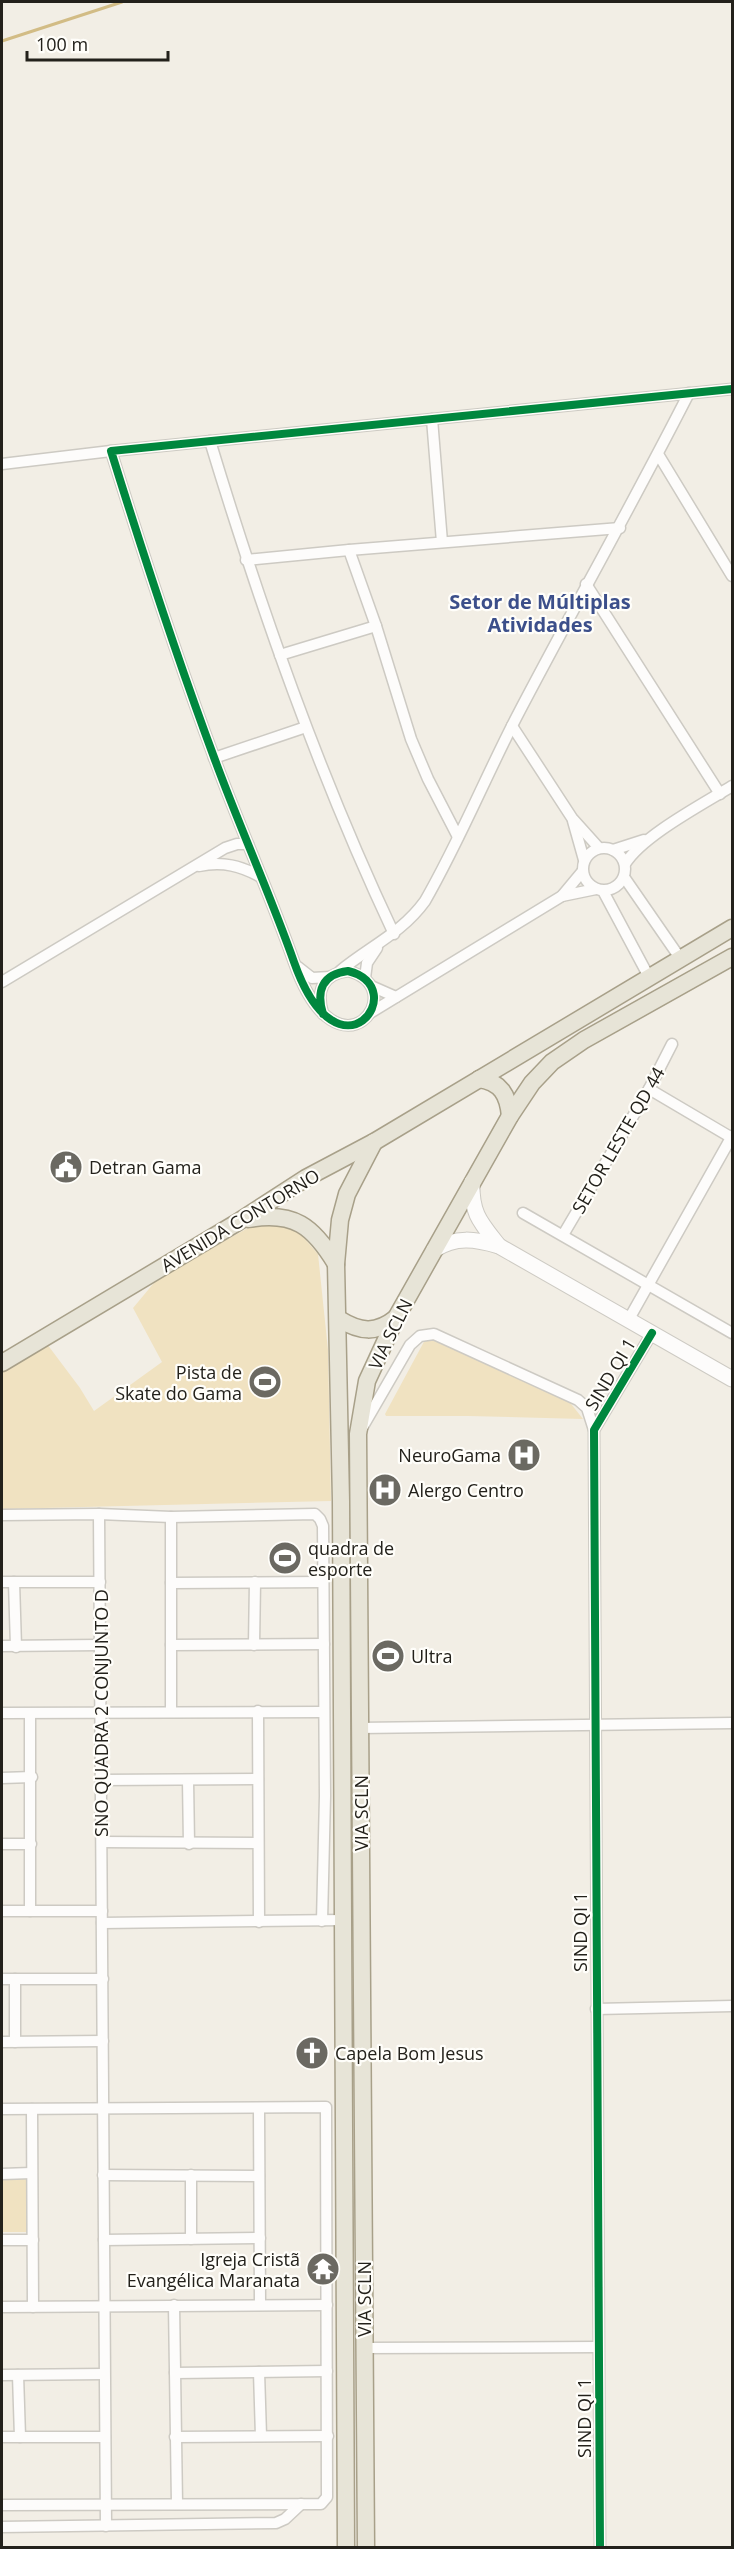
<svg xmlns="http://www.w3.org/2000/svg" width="734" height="2549" font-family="'Open Sans',sans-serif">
  <rect width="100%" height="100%" fill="#f2eee5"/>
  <!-- green -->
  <g fill="#f0e2c1">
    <polygon points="257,1223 291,1223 318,1254 328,1350 331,1501 2,1509 2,1371 47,1344 80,1388 94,1411 162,1362 133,1308 158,1278"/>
    <polygon points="426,1338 491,1362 568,1400 583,1419 468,1416 386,1416 385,1414"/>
    <polygon points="28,2175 30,2232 2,2232 2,2176"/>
  </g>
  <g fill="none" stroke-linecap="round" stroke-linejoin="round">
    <!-- stream -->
    <polyline stroke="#d2bc85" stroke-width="3" points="2,41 122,2"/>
    <!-- minor casing -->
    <g stroke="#cdcac3" stroke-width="13">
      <g id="minor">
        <polyline points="432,419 442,542"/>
        <path d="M 210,441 C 261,609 319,775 394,934"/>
        <polyline points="658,454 732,576"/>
        <polyline points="2,464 111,451"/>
        <polyline points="349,550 376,626 411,739 428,779 458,837"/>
        <polyline points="246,560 349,550 620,528"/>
        <polyline points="586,584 720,794"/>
        <polyline points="280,655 376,626"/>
        <polyline points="512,726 572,818 599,848"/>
        <polyline points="214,758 306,727"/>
        <polyline points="573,821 584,860"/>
        <circle cx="604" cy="869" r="21"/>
        <polyline points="613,850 644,840"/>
        <path d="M 625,864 C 642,836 703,804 732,786"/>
        <path d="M 199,866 C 223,861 241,866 261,877"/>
        <polyline points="624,877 680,958"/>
        <polyline points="603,891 649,977"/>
        <polyline points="562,896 596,889"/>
        <polyline points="298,967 312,978 330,977"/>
        <path d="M 340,971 C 369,947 402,933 425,901 C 459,842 485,778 516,718 C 573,609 633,503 689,393"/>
        <polyline points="365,978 367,963 377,948"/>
        <polyline points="2,982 225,848 237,844 248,844"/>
        <polyline points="371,986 396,997"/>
        <polyline points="370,1013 562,896 582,872"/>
        <path d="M 323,1014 C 316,991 322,974 348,971 C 414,987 339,1090 294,962 C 270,894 240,828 215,760 C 177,658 143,554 111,451 L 732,389"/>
        <polyline points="649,1089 732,1138"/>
        <polyline points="523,1213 732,1333"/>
        <polyline points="563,1235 649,1089 672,1044"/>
        <polyline points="629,1319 732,1136"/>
        <polyline points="362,1428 410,1345 420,1336 434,1334 578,1400 587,1408 594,1430"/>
        <polyline points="99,1514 106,2526"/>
        <polyline points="2,1515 99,1514 171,1517 315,1514 320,1519 323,1526 325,1796 322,1921"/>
        <polyline points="2,1582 100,1582"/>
        <polyline points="14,1582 16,1647"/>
        <polyline points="171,1583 323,1582"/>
        <polyline points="171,1645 324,1644"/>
        <polyline points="254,1645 255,1582"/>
        <polyline points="2,1646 99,1645"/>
        <polyline points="171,1711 171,1517"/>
        <polyline points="258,1711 259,1922"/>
        <polyline points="2,1713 324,1712"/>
        <polyline points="360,1728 732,1723"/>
        <polyline points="2,1778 32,1777"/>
        <polyline points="101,1780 258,1779"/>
        <polyline points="188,1780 189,1844"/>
        <polyline points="102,1842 258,1843"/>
        <polyline points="2,1844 31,1844"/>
        <polyline points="2,1911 102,1911"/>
        <polyline points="30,1911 30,1714"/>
        <polyline points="102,1923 344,1920"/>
        <polyline points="2,1979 103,1979"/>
        <polyline points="596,2009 732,2006"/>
        <polyline points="2,2042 103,2041"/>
        <polyline points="15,2042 15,1979"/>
        <polyline points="2,2109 326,2107 327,2497 321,2504 2,2505"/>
        <polyline points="32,2109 33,2307"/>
        <polyline points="259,2109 260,2305"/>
        <polyline points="2,2174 31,2173"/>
        <polyline points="103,2175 259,2176"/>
        <polyline points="191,2239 191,2175"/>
        <polyline points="2,2240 33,2240"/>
        <polyline points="104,2240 260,2238"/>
        <polyline points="174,2305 177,2504"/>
        <polyline points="2,2307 327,2305"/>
        <polyline points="364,2348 598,2347"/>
        <polyline points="259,2372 261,2436"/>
        <polyline points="175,2373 327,2371"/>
        <polyline points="2,2375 104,2374"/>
        <polyline points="18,2375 20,2437"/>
        <polyline points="2,2437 105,2437"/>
        <polyline points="175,2437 328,2436"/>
        <polyline points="2,2527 276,2523 285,2519 301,2504"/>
        <polyline points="600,2548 594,1430 652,1333"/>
      </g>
    </g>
    <!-- secondary casing -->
    <g stroke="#cdcac3" stroke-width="17">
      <g id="secondary">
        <path d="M 472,1182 C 471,1214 481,1223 499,1246"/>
        <path d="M 434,1250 C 456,1236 475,1239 499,1246 L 732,1379"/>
      </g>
    </g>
    <!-- primary casing -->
    <g stroke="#a8a089" stroke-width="19">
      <g id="primary">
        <path d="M 479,1079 C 501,1082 508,1095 510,1116"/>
        <path d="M 248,1219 C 294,1211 313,1226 336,1264"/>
        <path d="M 339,1319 C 360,1332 376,1334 396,1318"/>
        <polyline points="2,1363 238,1222 306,1178 374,1142 732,928"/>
        <polyline points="346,2548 341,1501 336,1264 340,1220 347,1194 374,1142"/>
        <polyline points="366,2548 358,1434 367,1381 396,1318 510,1116 532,1083 552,1062 584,1040 732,957"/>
      </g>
    </g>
    <!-- minor -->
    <use href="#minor" stroke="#fdfcfb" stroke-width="10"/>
    <!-- secondary -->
    <use href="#secondary" stroke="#fdfcfb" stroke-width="15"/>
    <!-- primary -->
    <use href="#primary" stroke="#e7e4d7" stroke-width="16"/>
    <!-- cycleway casing -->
    <g stroke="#fffefa" stroke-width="11">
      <g id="cycleway">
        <path d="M 323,1014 C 316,991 322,974 348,971 C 414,987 339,1090 294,962 C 270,894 240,828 215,760 C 177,658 143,554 111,451 L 732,389"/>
        <polyline points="600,2548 594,1430 652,1333"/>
      </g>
    </g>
    <!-- cycleway -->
    <use href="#cycleway" stroke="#00873e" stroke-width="8"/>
  </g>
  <!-- icons -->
  <defs>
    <g id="civic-disc" transform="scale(1.725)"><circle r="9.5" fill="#6b6962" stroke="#fffefa"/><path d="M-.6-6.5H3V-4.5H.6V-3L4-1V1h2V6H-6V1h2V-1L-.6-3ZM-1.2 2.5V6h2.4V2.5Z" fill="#fff"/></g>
    <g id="stadium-disc" transform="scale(1.725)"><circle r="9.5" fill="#6b6962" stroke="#fffefa"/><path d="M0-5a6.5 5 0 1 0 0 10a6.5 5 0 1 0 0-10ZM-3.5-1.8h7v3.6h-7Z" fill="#fff"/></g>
    <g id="hospital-disc" transform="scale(1.725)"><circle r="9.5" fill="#6b6962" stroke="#fffefa"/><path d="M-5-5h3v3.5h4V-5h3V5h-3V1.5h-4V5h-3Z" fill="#fff"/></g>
    <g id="church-disc" transform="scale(1.725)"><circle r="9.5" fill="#6b6962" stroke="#fffefa"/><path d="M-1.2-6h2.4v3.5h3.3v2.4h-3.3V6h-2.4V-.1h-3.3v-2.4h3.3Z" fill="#fff"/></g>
    <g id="temple-disc" transform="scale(1.725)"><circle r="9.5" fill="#6b6962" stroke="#fffefa"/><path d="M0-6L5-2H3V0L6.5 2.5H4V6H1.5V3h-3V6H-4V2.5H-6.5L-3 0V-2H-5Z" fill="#fff"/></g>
  </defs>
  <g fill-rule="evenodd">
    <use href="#civic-disc" x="66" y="1167"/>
    <use href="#stadium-disc" x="265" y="1382"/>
    <use href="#hospital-disc" x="524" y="1455"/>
    <use href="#hospital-disc" x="385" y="1490"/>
    <use href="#stadium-disc" x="285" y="1558"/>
    <use href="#stadium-disc" x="388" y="1656"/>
    <use href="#church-disc" x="312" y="2053"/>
    <use href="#temple-disc" x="323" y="2269"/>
  </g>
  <g text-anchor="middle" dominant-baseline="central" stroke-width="4.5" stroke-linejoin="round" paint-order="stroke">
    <!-- street labels -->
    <g font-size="18" fill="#23211b" stroke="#fffefa">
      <text transform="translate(618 1140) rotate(-60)">SETOR LESTE QD 44</text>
      <text transform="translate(240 1220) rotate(-31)">AVENIDA CONTORNO</text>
      <text transform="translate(390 1334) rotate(-64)">VIA SCLN</text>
      <text transform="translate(610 1374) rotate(-59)">SIND QI 1</text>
      <text transform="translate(101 1713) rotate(-90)">SNO QUADRA 2 CONJUNTO D</text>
      <text transform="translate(361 1813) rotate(-90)">VIA SCLN</text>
      <text transform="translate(580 1932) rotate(-90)">SIND QI 1</text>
      <text transform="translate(364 2299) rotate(-90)">VIA SCLN</text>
      <text transform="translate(584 2418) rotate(-90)">SIND QI 1</text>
    </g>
    <!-- poi labels -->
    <g font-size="18" fill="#23211b" stroke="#fffefa" text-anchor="start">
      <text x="89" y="1167">Detran Gama</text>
      <text x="242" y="1372" text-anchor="end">Pista de<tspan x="242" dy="21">Skate do Gama</tspan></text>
      <text x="501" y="1455" text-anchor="end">NeuroGama</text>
      <text x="408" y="1490">Alergo Centro</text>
      <text x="308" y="1548">quadra de<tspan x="308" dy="21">esporte</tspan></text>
      <text x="411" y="1656">Ultra</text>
      <text x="335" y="2053">Capela Bom Jesus</text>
      <text x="300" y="2259" text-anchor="end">Igreja Cristã<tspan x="300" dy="21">Evangélica Maranata</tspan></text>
    </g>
    <!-- neighbourhood labels -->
    <g font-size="20" font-weight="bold" fill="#3c4f8a" stroke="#fffefa">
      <text x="540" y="601">Setor de Múltiplas<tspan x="540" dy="23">Atividades</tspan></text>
    </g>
  </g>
  <!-- border -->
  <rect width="734" height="2549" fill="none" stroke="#23211b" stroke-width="6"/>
  <!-- scale -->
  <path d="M27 51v9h141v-9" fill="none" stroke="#23211b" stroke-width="3"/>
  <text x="36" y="51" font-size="18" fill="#23211b" stroke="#fffefa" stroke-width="4.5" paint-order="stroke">100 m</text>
</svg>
